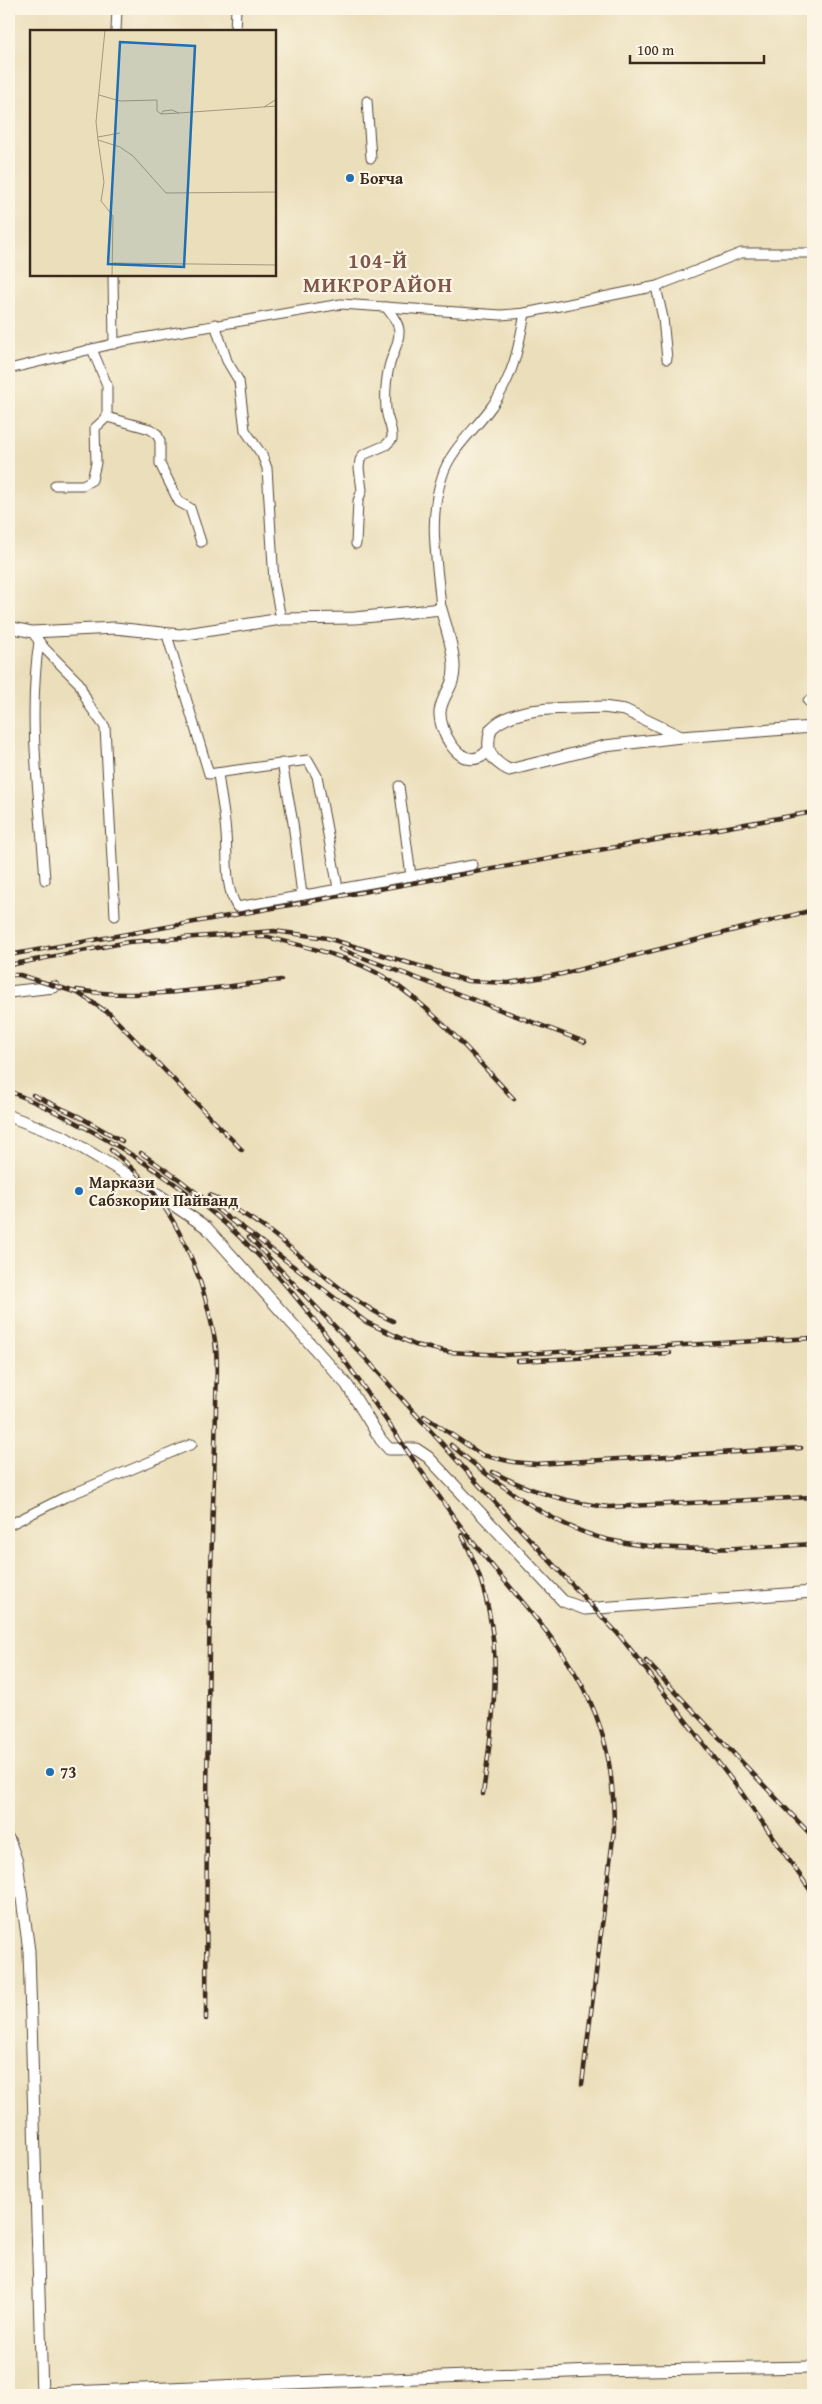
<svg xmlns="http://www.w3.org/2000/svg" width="822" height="2404" font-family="'Gentium Book Plus',serif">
  <rect width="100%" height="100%" fill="#fcf5e5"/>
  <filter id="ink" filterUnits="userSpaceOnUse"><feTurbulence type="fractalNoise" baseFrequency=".02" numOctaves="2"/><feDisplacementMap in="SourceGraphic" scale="10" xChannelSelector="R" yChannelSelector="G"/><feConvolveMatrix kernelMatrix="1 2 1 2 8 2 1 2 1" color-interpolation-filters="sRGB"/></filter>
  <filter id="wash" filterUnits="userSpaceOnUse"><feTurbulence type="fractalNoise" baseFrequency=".0096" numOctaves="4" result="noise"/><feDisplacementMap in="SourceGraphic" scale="20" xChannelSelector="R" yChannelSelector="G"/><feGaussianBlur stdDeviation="1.12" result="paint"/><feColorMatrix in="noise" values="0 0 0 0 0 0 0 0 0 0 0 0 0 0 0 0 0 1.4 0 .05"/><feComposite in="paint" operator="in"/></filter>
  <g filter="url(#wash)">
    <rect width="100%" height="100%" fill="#ebdfbb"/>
  </g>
  <g filter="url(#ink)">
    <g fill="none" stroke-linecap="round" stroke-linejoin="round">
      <!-- minor casing -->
      <g stroke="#554536" stroke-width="11">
        <g id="minor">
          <polyline points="116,31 117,9"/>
          <polyline points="235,31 236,9"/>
          <polyline points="367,101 371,158"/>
          <polyline points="113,275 114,344"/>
          <polyline points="656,287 663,318 667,359"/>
          <polyline points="215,324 227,361 239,381 245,430 262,455 267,468 274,582 281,619"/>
          <polyline points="9,369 125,341 341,304 501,315 525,313 657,286 741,253 813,253"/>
          <polyline points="107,417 150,429 157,434 160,441 160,464 179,502 190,508 201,542"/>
          <polyline points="55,485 83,485 92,480 96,463 95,428 107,417 107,385 92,349"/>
          <path d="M 356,544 L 358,501 L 362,490 L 359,468 L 360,460 L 363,455 L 386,445 L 392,439 C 393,428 387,420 386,409 C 385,395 386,380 389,367 C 392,354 400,343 399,330 C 398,321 391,314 386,307"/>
          <path d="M 441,609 C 438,563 427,522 442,477 C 450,449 476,429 492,406 C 513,378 519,346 525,313"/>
          <polyline points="32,632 45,649 79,683 89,705 105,727 115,916"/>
          <polyline points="167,635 209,774 308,760 317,776 338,888"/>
          <path d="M 39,642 C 27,720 40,802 45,880"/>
          <polyline points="808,701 813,701"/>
          <polyline points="282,763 293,823 302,895"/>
          <path d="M 218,773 C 220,793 225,814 226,834 C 228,858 224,886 237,907 L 473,865"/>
          <polyline points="399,786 411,876"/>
          <polyline points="9,1525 65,1497 192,1444"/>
        </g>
      </g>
      <!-- tertiary casing -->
      <g stroke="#554536" stroke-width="13">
        <g id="tertiary">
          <path d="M 9,627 L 32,632 L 115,628 L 180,635 L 281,619 L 355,618 L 441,609 C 446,627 453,646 454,665 C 455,689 442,693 440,712 C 439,729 457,767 480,757 C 483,756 486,752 489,750"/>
          <path d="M 603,707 L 625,710 L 681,737 L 605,746 L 509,770 C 490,760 485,750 491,729 C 515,704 569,709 603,707 Z"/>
          <polyline points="681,737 813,727"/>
          <polyline points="9,992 54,987"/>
          <polyline points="9,1116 64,1137 138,1181 206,1227 347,1385 381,1440 389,1449 416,1449 428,1457 563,1601 585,1609 813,1592"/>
          <polyline points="9,1840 17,1862 29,1951 42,2395"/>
          <polyline points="42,2393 594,2371 813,2367"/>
        </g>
      </g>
      <!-- minor -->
      <use href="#minor" stroke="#fff" stroke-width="9"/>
      <!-- tertiary -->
      <use href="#tertiary" stroke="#fff" stroke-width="11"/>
      <!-- rail casing -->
      <g stroke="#3b2a1e" stroke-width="4.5">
        <g id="rail">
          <path d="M 257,937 L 267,937 C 307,947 350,956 386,978 C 436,1010 474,1057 514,1099"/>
          <polyline points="340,949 585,1042"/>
          <polyline points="9,955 813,812"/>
          <polyline points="9,965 128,942 274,931 327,938 468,981 508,983 562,974 813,910"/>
          <polyline points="9,975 20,975 78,993 110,1014 242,1150"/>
          <path d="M 77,990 C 142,1001 216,987 281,980"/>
          <path d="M 9,1091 C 83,1121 168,1173 228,1226 C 325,1313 387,1429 465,1532 C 506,1586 560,1638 589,1699 C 609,1741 614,1785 614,1830 L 582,2084"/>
          <polyline points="33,1095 78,1116 122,1141"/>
          <path d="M 111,1150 C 170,1195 200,1264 214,1335 C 219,1358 216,1384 216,1407 C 215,1463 212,1519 211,1575 C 206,1723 207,1871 206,2019"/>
          <polyline points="141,1153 180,1180 237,1225"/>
          <path d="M 210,1195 C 230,1206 250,1217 269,1231 C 309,1261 347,1300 393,1321"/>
          <polyline points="233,1220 366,1322 415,1345 449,1352 504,1355 813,1338"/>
          <polyline points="249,1237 369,1362 479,1485 620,1636 741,1792 813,1894"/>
          <polyline points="518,1361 670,1353"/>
          <polyline points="424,1416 482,1455 513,1462 536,1464 801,1448"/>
          <path d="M 451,1445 C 493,1481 554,1528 609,1540 C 676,1554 746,1548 813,1544"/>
          <path d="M 493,1472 C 531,1492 567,1503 609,1507 L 813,1497"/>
          <path d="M 462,1535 C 508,1626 496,1697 483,1794"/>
          <polyline points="646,1661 813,1837"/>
        </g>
      </g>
      <!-- rail -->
      <use href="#rail" stroke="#fcf5e5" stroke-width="2.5" stroke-dasharray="8" stroke-linecap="butt"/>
    </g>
  </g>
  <!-- markers -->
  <g fill="#1f6fb2" stroke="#fcf5e5" stroke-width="2">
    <circle cx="350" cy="178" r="5"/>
    <circle cx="79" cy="1191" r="5"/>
    <circle cx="50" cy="1772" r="5"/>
  </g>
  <g text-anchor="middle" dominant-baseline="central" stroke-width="4.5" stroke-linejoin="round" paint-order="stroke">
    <!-- poi labels -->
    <g font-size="16" font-weight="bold" fill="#3b2a1e" stroke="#fcf5e5" text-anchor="start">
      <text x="360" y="178">Боғча</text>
      <text x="89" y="1182">Маркази<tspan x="89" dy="18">Сабзкории Пайванд</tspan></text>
      <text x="60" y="1772">73</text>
    </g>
    <!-- district labels -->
    <g font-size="21" font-weight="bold" letter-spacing="1" fill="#7e574a" stroke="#fcf5e5">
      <text x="378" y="260">104-Й<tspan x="378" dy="24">МИКРОРАЙОН</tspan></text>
    </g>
  </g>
  <!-- overview -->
  <g transform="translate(30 30)">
    <rect width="246" height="246" fill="#ebdfbb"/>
    <path fill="none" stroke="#a5977c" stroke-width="1" d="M 69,65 L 90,71 L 127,70 L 127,81 L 131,84M 234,77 L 247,69M 142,80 L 149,83 L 131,84 L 133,81 ZM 149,83 L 247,76M 68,107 L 90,103M 68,110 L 66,92 L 75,0M 82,233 L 247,235M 82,246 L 83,186 L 71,171 L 74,152 L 68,110 L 90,117 L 103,126 L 136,163 L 247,162"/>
    <path fill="#1f6fb2" fill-opacity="0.15" stroke="#1f6fb2" stroke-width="2.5" d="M 90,12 L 165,16 L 154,237 L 78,234 Z"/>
    <rect width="246" height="246" fill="none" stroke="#3b2a1e" stroke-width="2.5"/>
  </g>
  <!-- margin -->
  <rect width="822" height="2404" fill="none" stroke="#fcf5e5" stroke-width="30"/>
  <!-- scale -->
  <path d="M630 55v8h134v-8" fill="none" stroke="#3b2a1e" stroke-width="2.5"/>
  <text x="637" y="55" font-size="15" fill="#3b2a1e" stroke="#fcf5e5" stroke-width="4" paint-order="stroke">100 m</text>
</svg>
